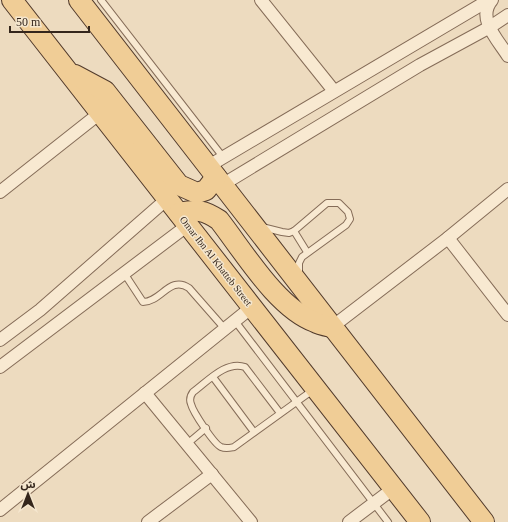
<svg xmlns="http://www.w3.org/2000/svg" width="508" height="522" font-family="'Times New Roman','Noto Sans Arabic',serif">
  <rect width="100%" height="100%" fill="#eddbbf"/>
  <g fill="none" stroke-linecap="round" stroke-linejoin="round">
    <!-- service casing -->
    <g stroke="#856c58" stroke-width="8">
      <g id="service">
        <polyline points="101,0 223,157"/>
        <polyline points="262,227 282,232 289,233 294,231 327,203 339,203 348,212 350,219 346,225 302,257 299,263 299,274"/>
        <polyline points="294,231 307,252"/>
        <path d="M 124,273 L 143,302 C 161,302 170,275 189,288 L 225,329"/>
        <polyline points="235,321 388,522"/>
        <polyline points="213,377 254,432"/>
        <path d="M 280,413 L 245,367 C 226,360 207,382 193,392 C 190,396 189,399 191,404 C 193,412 214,444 221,447 C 226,449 229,448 234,447 L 313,390"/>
        <polyline points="187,444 206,428"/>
      </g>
    </g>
    <!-- minor casing -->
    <g stroke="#856c58" stroke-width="14">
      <g id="minor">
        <polyline points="261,0 334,91"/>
        <path d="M 492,0 C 476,18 498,40 508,56"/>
        <polyline points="207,167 489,0"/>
        <polyline points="222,185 420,65 490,27 508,15"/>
        <polyline points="0,192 100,113"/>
        <polyline points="448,238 508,315"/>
        <polyline points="332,327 448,238 508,189"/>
        <polyline points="0,340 40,310 167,199"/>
        <polyline points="0,367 188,225"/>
        <polyline points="145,393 251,522"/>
        <polyline points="0,510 252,307"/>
        <polyline points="148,522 212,474"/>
        <polyline points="349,522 394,488"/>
      </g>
    </g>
    <!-- primary casing -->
    <g stroke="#523b2c" stroke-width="22">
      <g id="primary">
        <polyline points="12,0 420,522"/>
        <polyline points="79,0 484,522"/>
        <polyline points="75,75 105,91 179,185 197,193 206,190 216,177"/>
        <path d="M 179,213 C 197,209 204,210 219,220 C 244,252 277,308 315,322 C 320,325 327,326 332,327"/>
      </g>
    </g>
    <!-- service -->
    <use href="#service" stroke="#f8e9d1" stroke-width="6"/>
    <!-- minor -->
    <use href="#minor" stroke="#f8e9d1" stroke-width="12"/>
    <!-- primary -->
    <use href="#primary" stroke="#f0cd96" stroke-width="20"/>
  </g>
  <g text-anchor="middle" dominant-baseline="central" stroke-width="3" stroke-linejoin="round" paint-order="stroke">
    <!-- street labels -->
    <g font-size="10" fill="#34261c" stroke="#f4e6ce">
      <text transform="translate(216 261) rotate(52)">Omar Ibn Al Khatteb Street</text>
    </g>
  </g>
  <!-- north arrow -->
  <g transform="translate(28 494)" stroke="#f4e6ce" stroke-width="3" paint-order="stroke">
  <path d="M0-3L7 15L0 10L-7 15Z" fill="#34261c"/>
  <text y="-6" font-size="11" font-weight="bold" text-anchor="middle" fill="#34261c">ش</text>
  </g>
  <!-- scale -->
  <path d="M10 26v6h79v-6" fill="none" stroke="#34261c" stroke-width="2"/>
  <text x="16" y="26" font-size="12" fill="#34261c" stroke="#f4e6ce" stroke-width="3" paint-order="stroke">50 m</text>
</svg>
